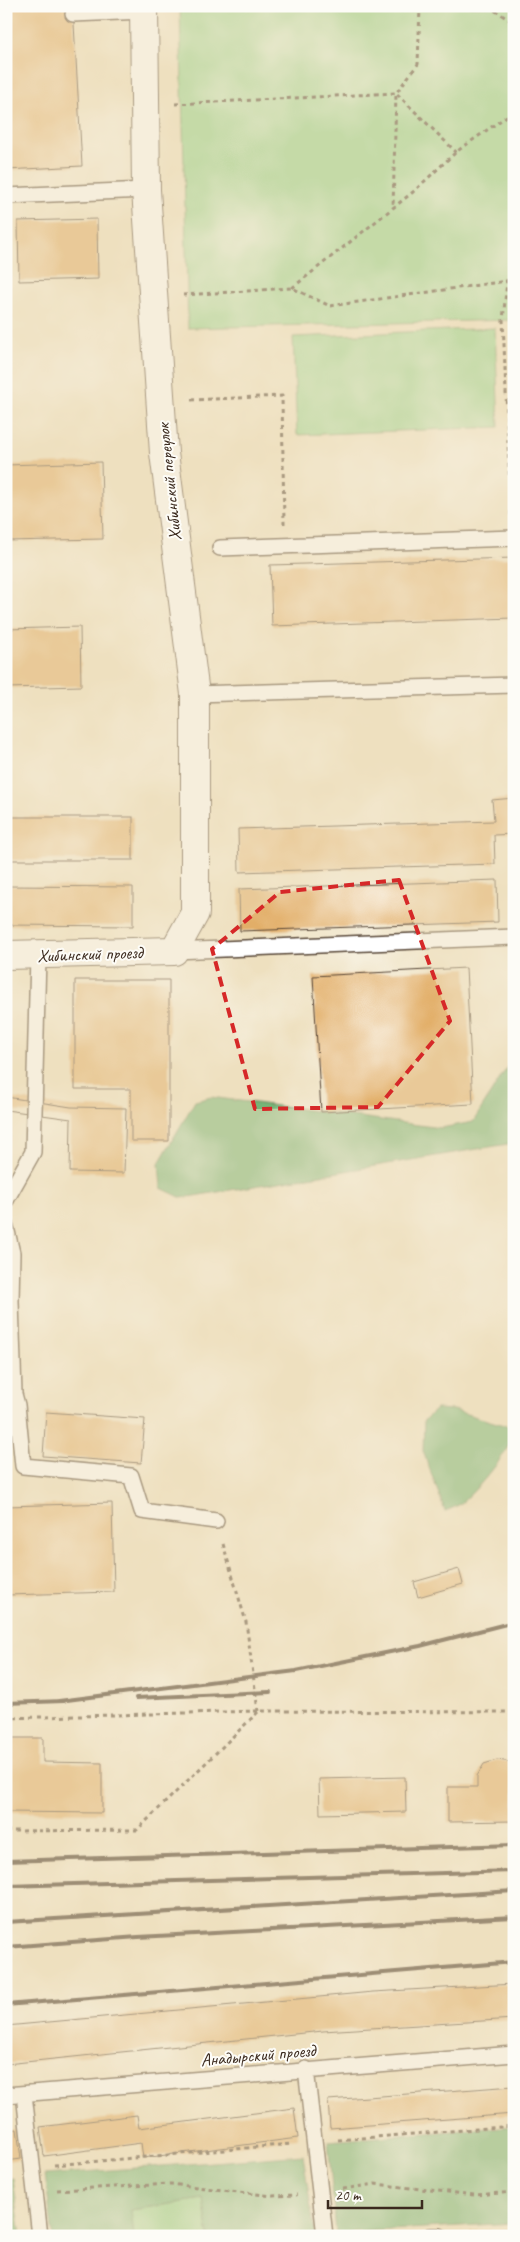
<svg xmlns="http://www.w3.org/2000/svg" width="520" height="2242" font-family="Caveat,sans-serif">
  <rect width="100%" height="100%" fill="#fdfcf7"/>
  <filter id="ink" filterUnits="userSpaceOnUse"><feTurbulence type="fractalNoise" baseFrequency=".02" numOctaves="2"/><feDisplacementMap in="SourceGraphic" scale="10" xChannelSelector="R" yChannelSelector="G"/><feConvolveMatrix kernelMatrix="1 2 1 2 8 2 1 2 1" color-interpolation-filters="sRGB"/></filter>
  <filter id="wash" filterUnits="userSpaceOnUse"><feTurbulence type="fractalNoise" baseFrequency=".0096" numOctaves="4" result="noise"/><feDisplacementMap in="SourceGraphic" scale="20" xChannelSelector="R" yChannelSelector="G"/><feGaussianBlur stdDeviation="1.12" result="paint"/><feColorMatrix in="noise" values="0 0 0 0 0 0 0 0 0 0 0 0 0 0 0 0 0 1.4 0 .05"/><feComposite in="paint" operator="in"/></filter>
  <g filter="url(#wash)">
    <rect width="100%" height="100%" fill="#eee0bf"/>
    <!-- green -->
    <g fill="#92d38b" stroke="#667e54">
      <polygon points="180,6 514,6 514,320 188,328"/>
      <polygon points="495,328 499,427 297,435 293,337"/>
      <polygon points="203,2199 209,2236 134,2236 130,2210"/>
    </g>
    <!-- forest -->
    <g fill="#75b577" stroke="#58704a">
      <polygon points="514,1056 514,1143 182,1198 161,1188 159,1163 195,1101 211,1097 441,1128 473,1122"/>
      <path d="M 436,1409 L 453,1410 L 514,1428 C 514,1449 476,1491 460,1504 C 456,1507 450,1509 445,1511 L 423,1451 L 424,1420 Z"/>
      <polygon points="514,2126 514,2223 336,2233 328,2141"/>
      <polygon points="303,2155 315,2236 209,2236 203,2199 131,2210 134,2236 53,2236 45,2175"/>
      <polygon points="13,2178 21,2236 6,2236 6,2179"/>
    </g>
    <g id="blocks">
      <!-- building -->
      <g fill="#e2ae67">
        <polygon points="6,6 73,6 82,166 6,170"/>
        <polygon points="97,219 98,279 19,281 18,221"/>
        <polygon points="101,462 103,539 6,541 6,465"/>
        <polygon points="514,558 514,618 272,626 270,565"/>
        <polygon points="80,627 81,686 6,688 6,629"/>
        <polygon points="514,798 514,834 494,835 495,864 239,872 238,829 494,821 492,800"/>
        <rect x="6" y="817" width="127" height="43"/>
        <polygon points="497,880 498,922 240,931 239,889"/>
        <polygon points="6,886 133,887 133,926 6,925"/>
        <polygon points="466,968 473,1104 321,1112 313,976"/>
        <polygon points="75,980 169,980 169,1141 131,1141 131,1089 75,1089"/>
        <polygon points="6,1097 71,1107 126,1108 124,1173 70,1172 71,1119 6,1110"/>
        <polygon points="46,1412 145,1419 141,1463 43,1456"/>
        <polygon points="112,1503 114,1592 6,1595 6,1506"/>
        <polygon points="459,1569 463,1584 418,1597 414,1582"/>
        <polygon points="9,1738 43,1738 43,1762 102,1763 102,1813 6,1812 6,1762 9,1762"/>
        <polygon points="497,1760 511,1762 514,1766 514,1821 448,1822 448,1787 477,1787 477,1776 484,1764"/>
        <polygon points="405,1777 406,1812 320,1814 319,1779"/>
        <polygon points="514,1984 514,2019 323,2031 6,2064 6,2026 373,1992"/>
        <polygon points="514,2086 514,2114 330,2128 328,2100"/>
        <polygon points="294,2108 298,2138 143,2158 141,2143 44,2156 40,2127 137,2115 139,2128"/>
        <polygon points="17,2129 21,2159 6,2161 6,2131"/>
        <polygon points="514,2229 514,2236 470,2236 470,2231"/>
      </g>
    </g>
  </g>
  <g filter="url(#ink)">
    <use href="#blocks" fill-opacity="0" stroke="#564536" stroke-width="1"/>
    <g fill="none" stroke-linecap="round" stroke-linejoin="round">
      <!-- lane casing -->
      <g stroke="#564536" stroke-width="18">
        <g id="lane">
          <polyline points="73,14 144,11"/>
          <polyline points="6,196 146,190"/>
          <polyline points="220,548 514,538"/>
          <polyline points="195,694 514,685"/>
          <polyline points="174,951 514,937"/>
          <polyline points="6,1200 33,1152 38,956"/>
          <polyline points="6,1227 12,1253 11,1301 14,1394 17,1405 23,1466 131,1476 142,1511 216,1521"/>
          <polyline points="306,2069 325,2236"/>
          <polyline points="24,2094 40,2236"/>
          <polyline points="6,2095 514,2054"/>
          <polyline points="430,2236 440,2236"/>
        </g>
      </g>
      <!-- street casing -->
      <g stroke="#564536" stroke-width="30">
        <polyline id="street" points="6,955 174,951 195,913 195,694 164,453 146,190 144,6"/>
      </g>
      <!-- path -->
      <g stroke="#564536" stroke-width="3" stroke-dasharray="4 4" stroke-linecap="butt">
        <polyline points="420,6 418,64 396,93 456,152"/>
        <polyline points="488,6 514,23"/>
        <polyline points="175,104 396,93 393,208"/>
        <polyline points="292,288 413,192 456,152 514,111"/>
        <polyline points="183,295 292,288 330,306 514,280"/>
        <polyline points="191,400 282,396 284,524"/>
        <polyline points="511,515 503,320 507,281 514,268"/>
        <polyline points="223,1544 246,1622 258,1711"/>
        <polyline points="6,1718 258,1711 514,1712"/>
        <polyline points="6,1831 137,1830 258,1712"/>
        <polyline points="338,2140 514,2126"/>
        <polyline points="54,2165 292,2144"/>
        <polyline points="343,2189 375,2184 475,2195 514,2192"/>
        <polyline points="57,2190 171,2184 273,2196 297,2195"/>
      </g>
      <!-- lane -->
      <use href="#lane" stroke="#fff" stroke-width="15"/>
      <!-- street -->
      <use href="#street" stroke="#fff" stroke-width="28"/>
      <!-- rail -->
      <g stroke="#3b2a1e" stroke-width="4">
        <polyline points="136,1698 270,1692"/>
        <polyline points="59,1701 296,1671 420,1646 514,1622"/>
        <polyline points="6,1703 64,1701"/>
        <polyline points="6,1861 514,1845"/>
        <polyline points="6,1886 514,1871"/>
        <polyline points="6,1922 514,1891"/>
        <polyline points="6,1947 138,1937 514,1917"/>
        <polyline points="6,2005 514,1962"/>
      </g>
    </g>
  </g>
  <!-- marked area -->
  <path d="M0 0H520V2242H0ZM 399,880 L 450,1021 L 378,1107 L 255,1109 L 212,949 L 280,892 Z" fill="#eee0bf" fill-opacity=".55" fill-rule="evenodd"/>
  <path fill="none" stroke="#d62828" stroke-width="4" stroke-dasharray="10 6" stroke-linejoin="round" d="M 399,880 L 450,1021 L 378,1107 L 255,1109 L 212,949 L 280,892 Z"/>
  <g text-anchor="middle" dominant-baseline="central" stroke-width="4" stroke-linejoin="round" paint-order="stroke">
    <!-- street labels -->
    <g font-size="18" fill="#3b2a1e" stroke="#fdfcf7">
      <text transform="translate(169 482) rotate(-96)">Хибинский переулок</text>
      <text transform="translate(90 954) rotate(-2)">Хибинский проезд</text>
      <text transform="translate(258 2055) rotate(-5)">Анадырский проезд</text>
    </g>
  </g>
  <!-- margin -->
  <rect width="520" height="2242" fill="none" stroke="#fdfcf7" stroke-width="25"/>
  <!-- scale -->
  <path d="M328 2200v8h94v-8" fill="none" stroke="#3b2a1e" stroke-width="2.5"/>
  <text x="335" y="2200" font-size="15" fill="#3b2a1e" stroke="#fdfcf7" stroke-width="4" paint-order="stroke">20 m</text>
</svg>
